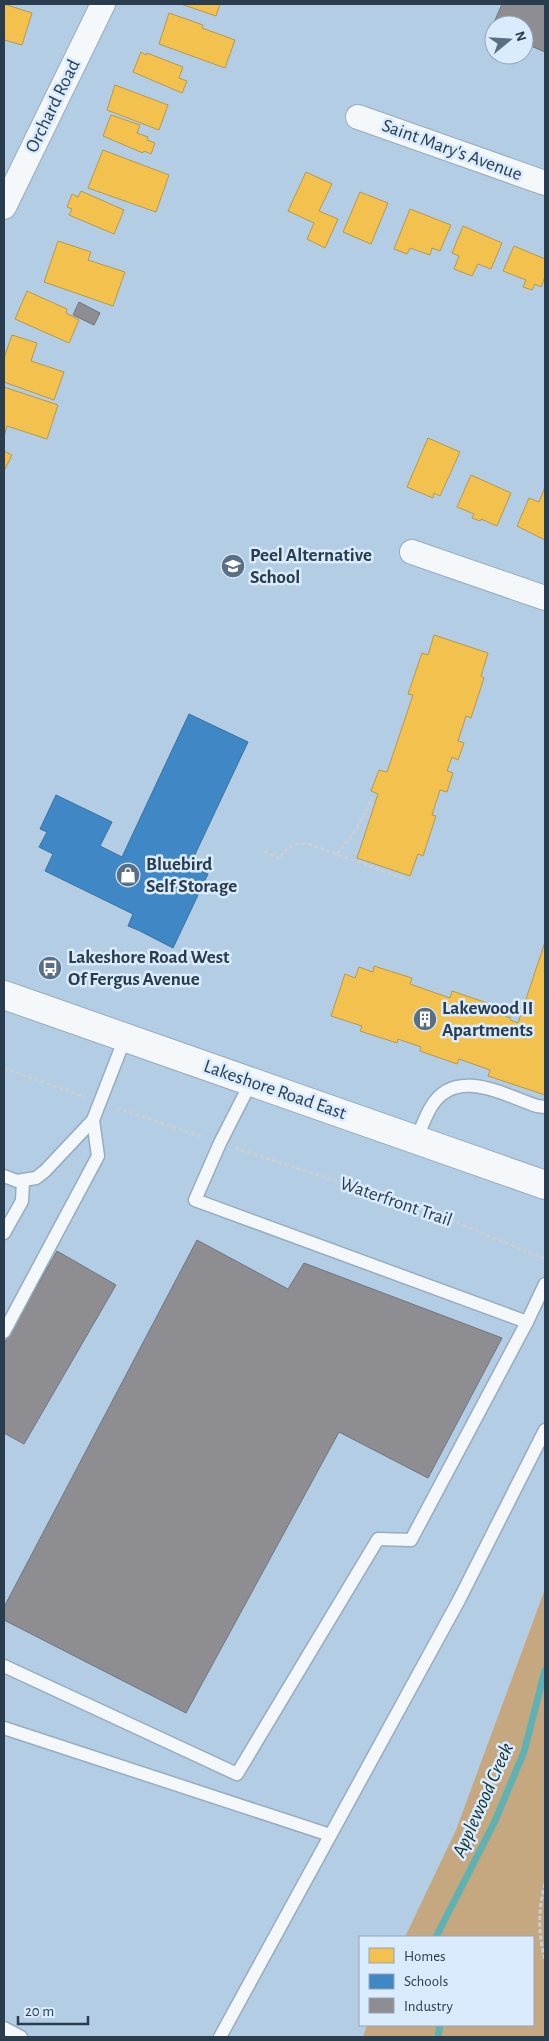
<svg xmlns="http://www.w3.org/2000/svg" width="549" height="2041" font-family="'Alegreya Sans',sans-serif">
  <rect width="100%" height="100%" fill="#b3cde5"/>
  <!-- green -->
  <polygon fill="#c5a87f" points="545,1589 545,2037 363,2037 367,2025 533,2025 533,1937 405,1937 456,1830"/>
  <!-- homes -->
  <g fill="#f2c14e" stroke="#b6994e">
    <polygon points="4,4 32,13 22,45 4,40"/>
    <polygon points="181,4 220,4 216,16"/>
    <polygon points="169,13 203,25 202,28 235,40 225,68 159,44"/>
    <polygon points="141,52 146,55 147,53 183,67 179,78 187,81 182,93 133,72"/>
    <polygon points="115,85 168,105 159,130 107,110"/>
    <polygon points="111,115 140,125 137,133 148,137 147,140 155,143 151,154 144,151 143,153 103,136"/>
    <polygon points="103,150 169,175 156,212 88,188"/>
    <polygon points="306,172 332,184 319,211 338,219 325,248 307,239 314,223 288,211"/>
    <polygon points="81,191 124,210 114,234 69,215 72,209 67,207 72,194 78,197"/>
    <polygon points="360,192 388,203 371,244 343,232"/>
    <polygon points="410,209 451,225 440,251 432,248 430,255 410,248 407,254 394,249"/>
    <polygon points="463,226 502,243 491,269 478,264 472,276 454,269 459,256 452,253"/>
    <polygon points="58,241 91,252 88,260 125,272 113,306 44,282"/>
    <polygon points="514,246 545,259 545,277 541,287 535,284 532,290 523,287 526,280 503,271"/>
    <polygon points="27,291 67,309 66,313 79,320 69,343 15,319"/>
    <polygon points="12,335 37,343 31,361 64,372 54,400 4,382 4,358"/>
    <polygon points="4,387 58,405 47,439 7,426 4,437"/>
    <polygon points="428,438 460,452 440,496 434,493 433,498 407,487"/>
    <polygon points="4,451 12,455 4,471"/>
    <polygon points="471,475 511,493 497,526 481,519 480,521 472,518 474,514 457,507"/>
    <polygon points="545,487 545,540 517,526 529,498 539,502"/>
    <polygon points="434,635 488,653 481,676 484,678 471,718 466,716 458,741 464,743 458,760 452,757 447,771 453,773 447,792 440,790 432,815 436,816 423,856 418,854 410,876 357,858 378,794 371,791 379,770 387,772 413,695 408,694 422,653 428,655"/>
    <polygon points="545,942 545,1095 488,1076 490,1070 459,1059 457,1064 420,1051 421,1047 398,1039 397,1043 360,1031 362,1026 331,1016 345,974 355,978 359,967 373,972 374,966 412,978 410,984 450,998 452,991 490,1004 488,1011 511,1018 510,1020 518,1023"/>
  </g>
  <!-- schools -->
  <polygon fill="#3f88c5" stroke="#3972a2" points="189,714 248,742 190,865 208,874 173,948 138,930 128,926 133,914 45,871 53,854 39,847 47,832 40,829 56,795 112,822 100,846 122,857"/>
  <!-- industry -->
  <g fill="#8d8d92" stroke="#6f757e">
    <polygon points="502,4 545,4 545,52 524,43 524,25 494,25 494,37 489,34"/>
    <polygon points="79,302 100,313 94,325 73,315"/>
    <polygon points="197,1240 288,1289 304,1263 502,1338 428,1478 339,1432 186,1713 4,1620 4,1607"/>
    <polygon points="57,1251 116,1285 24,1444 4,1433 4,1344"/>
  </g>
  <g fill="none" stroke-linecap="round" stroke-linejoin="round">
    <!-- stream -->
    <g stroke="#60b2b2" stroke-width="7">
      <polyline points="436,1937 494,1823 524,1752 545,1670"/>
      <polyline points="438,2037 440,2025"/>
    </g>
    <!-- lane casing -->
    <g stroke="#98acbf" stroke-width="15">
      <g id="lane">
        <polyline points="251,1082 220,1143 195,1200 527,1322 545,1284"/>
        <path d="M 416,1140 C 421,1129 425,1117 431,1107 C 455,1066 504,1095 537,1106 L 545,1107"/>
        <polyline points="4,1176 17,1181 36,1178 45,1171 93,1120 125,1038"/>
        <polyline points="4,1233 22,1201 23,1181"/>
        <polyline points="4,1332 98,1156 93,1120"/>
        <polyline points="4,1666 237,1774 378,1539 411,1540 527,1322"/>
        <polyline points="4,1728 330,1835"/>
        <polyline points="4,2028 21,2037"/>
        <polyline points="220,2037 459,1600 545,1430"/>
      </g>
    </g>
    <!-- street casing -->
    <g stroke="#98acbf" stroke-width="26">
      <g id="street">
        <polyline points="358,117 545,183"/>
        <polyline points="4,207 103,4"/>
        <polyline points="412,552 545,598"/>
      </g>
    </g>
    <!-- primary casing -->
    <g stroke="#98acbf" stroke-width="30">
      <polyline id="primary" points="4,995 545,1185"/>
    </g>
    <!-- path -->
    <g stroke="#c7d0d7" stroke-width="3" stroke-dasharray="4 2.5" stroke-linecap="butt">
      <path d="M 264,851 L 279,859 C 288,846 293,842 309,844 L 405,879"/>
      <path d="M 337,854 C 352,836 364,819 372,797"/>
      <polyline points="4,1068 85,1097"/>
      <polyline points="117,1108 203,1137"/>
      <polyline points="235,1148 426,1210 545,1259"/>
      <path d="M 545,1884 C 538,1908 538,1935 545,1959"/>
    </g>
    <!-- lane -->
    <use href="#lane" stroke="#f4f8fb" stroke-width="12"/>
    <!-- street -->
    <use href="#street" stroke="#f4f8fb" stroke-width="24"/>
    <!-- primary -->
    <use href="#primary" stroke="#f4f8fb" stroke-width="28"/>
  </g>
  <!-- icons -->
  <defs>
    <g id="school-disc" transform="scale(1.25)"><circle r="9.5" fill="#5a6f84" stroke="#d9ebfd"/><path d="M0-5L7-2L0 1L-7-2ZM-4 1L0 2.5L4 1V4Q0 6-4 4Z" fill="#fff"/></g>
    <g id="shop-disc" transform="scale(1.25)"><circle r="9.5" fill="#5a6f84" stroke="#d9ebfd"/><path d="M-5-2.5h2.3a2.7 3.5 0 0 1 5.4 0H5L5.5 6h-11ZM-1.5-2.5h3a1.5 2.3 0 0 0-3 0Z" fill="#fff"/></g>
    <g id="bus-disc" transform="scale(1.25)"><circle r="9.5" fill="#5a6f84" stroke="#d9ebfd"/><path d="M-5-6H5V4H4V6H2V4H-2V6H-4V4H-5ZM-3.5-4V0h7V-4ZM-3.5 1.2v1.5H-2V1.2ZM2 1.2v1.5H3.5V1.2Z" fill="#fff"/></g>
    <g id="building-disc" transform="scale(1.25)"><circle r="9.5" fill="#5a6f84" stroke="#d9ebfd"/><path d="M-4-6H4V6H1V3H-1V6H-4ZM-2.5-4.3h1.7v1.8h-1.7ZM.8-4.3h1.7v1.8H.8ZM-2.5-1h1.7V.8h-1.7ZM.8-1h1.7V.8H.8Z" fill="#fff"/></g>
  </defs>
  <g fill-rule="evenodd">
    <use href="#school-disc" x="233" y="566"/>
    <use href="#shop-disc" x="128" y="875"/>
    <use href="#bus-disc" x="50" y="968"/>
    <use href="#building-disc" x="425" y="1019"/>
  </g>
  <g text-anchor="middle" dominant-baseline="central" stroke-width="5" stroke-linejoin="round" paint-order="stroke">
    <!-- street labels -->
    <g font-size="19" fill="#2a3d4f" stroke="#d9ebfd">
      <text transform="translate(53 106) rotate(-64)">Orchard Road</text>
      <text transform="translate(452 150) rotate(20)">Saint Mary's Avenue</text>
      <text transform="translate(275 1090) rotate(19)">Lakeshore Road East</text>
      <text transform="translate(396 1202) rotate(19)">Waterfront Trail</text>
    </g>
    <!-- poi labels -->
    <g font-size="19" font-weight="bold" fill="#2a3d4f" stroke="#d9ebfd" text-anchor="start">
      <text x="250" y="555">Peel Alternative<tspan x="250" dy="22">School</tspan></text>
      <text x="146" y="864">Bluebird<tspan x="146" dy="22">Self Storage</tspan></text>
      <text x="68" y="957">Lakeshore Road West<tspan x="68" dy="22">Of Fergus Avenue</tspan></text>
      <text x="442" y="1008">Lakewood II<tspan x="442" dy="22">Apartments</tspan></text>
    </g>
    <!-- water labels -->
    <g font-size="20" font-style="italic" fill="#10302d" stroke="#d9ebfd">
      <text transform="translate(483 1800) rotate(-66)">Applewood Creek</text>
    </g>
  </g>
  <!-- border -->
  <rect width="549" height="2041" fill="none" stroke="#2a3d4f" stroke-width="10"/>
  <!-- legend -->
  <rect x="359" y="1936" width="175" height="90" fill="#d9ebfd" stroke="#93a5b7"/>
  <rect x="369" y="1948" width="25" height="15" fill="#f2c14e" stroke="#93a5b7"/>
  <text x="404" y="1961" font-size="15" fill="#2a3d4f">Homes</text>
  <rect x="369" y="1974" width="25" height="15" fill="#3f88c5" stroke="#93a5b7"/>
  <text x="404" y="1986" font-size="15" fill="#2a3d4f">Schools</text>
  <rect x="369" y="1998" width="25" height="15" fill="#8d8d92" stroke="#93a5b7"/>
  <text x="404" y="2011" font-size="15" fill="#2a3d4f">Industry</text>
  <!-- north arrow -->
  <g transform="translate(509 40) rotate(72)"><circle r="24" fill="#d9ebfd" stroke="#93a5b7"/>
  <path d="M0-4L9 19L0 12L-9 19Z" fill="#5a6f84"/>
  <text y="-8" font-size="14" font-weight="bold" text-anchor="middle" fill="#2a3d4f">N</text>
  </g>
  <!-- scale -->
  <path d="M18 2016v8h70v-8" fill="none" stroke="#2a3d4f" stroke-width="2.5"/>
  <text x="25" y="2016" font-size="15" fill="#2a3d4f" stroke="#d9ebfd" stroke-width="4" paint-order="stroke">20 m</text>
</svg>
